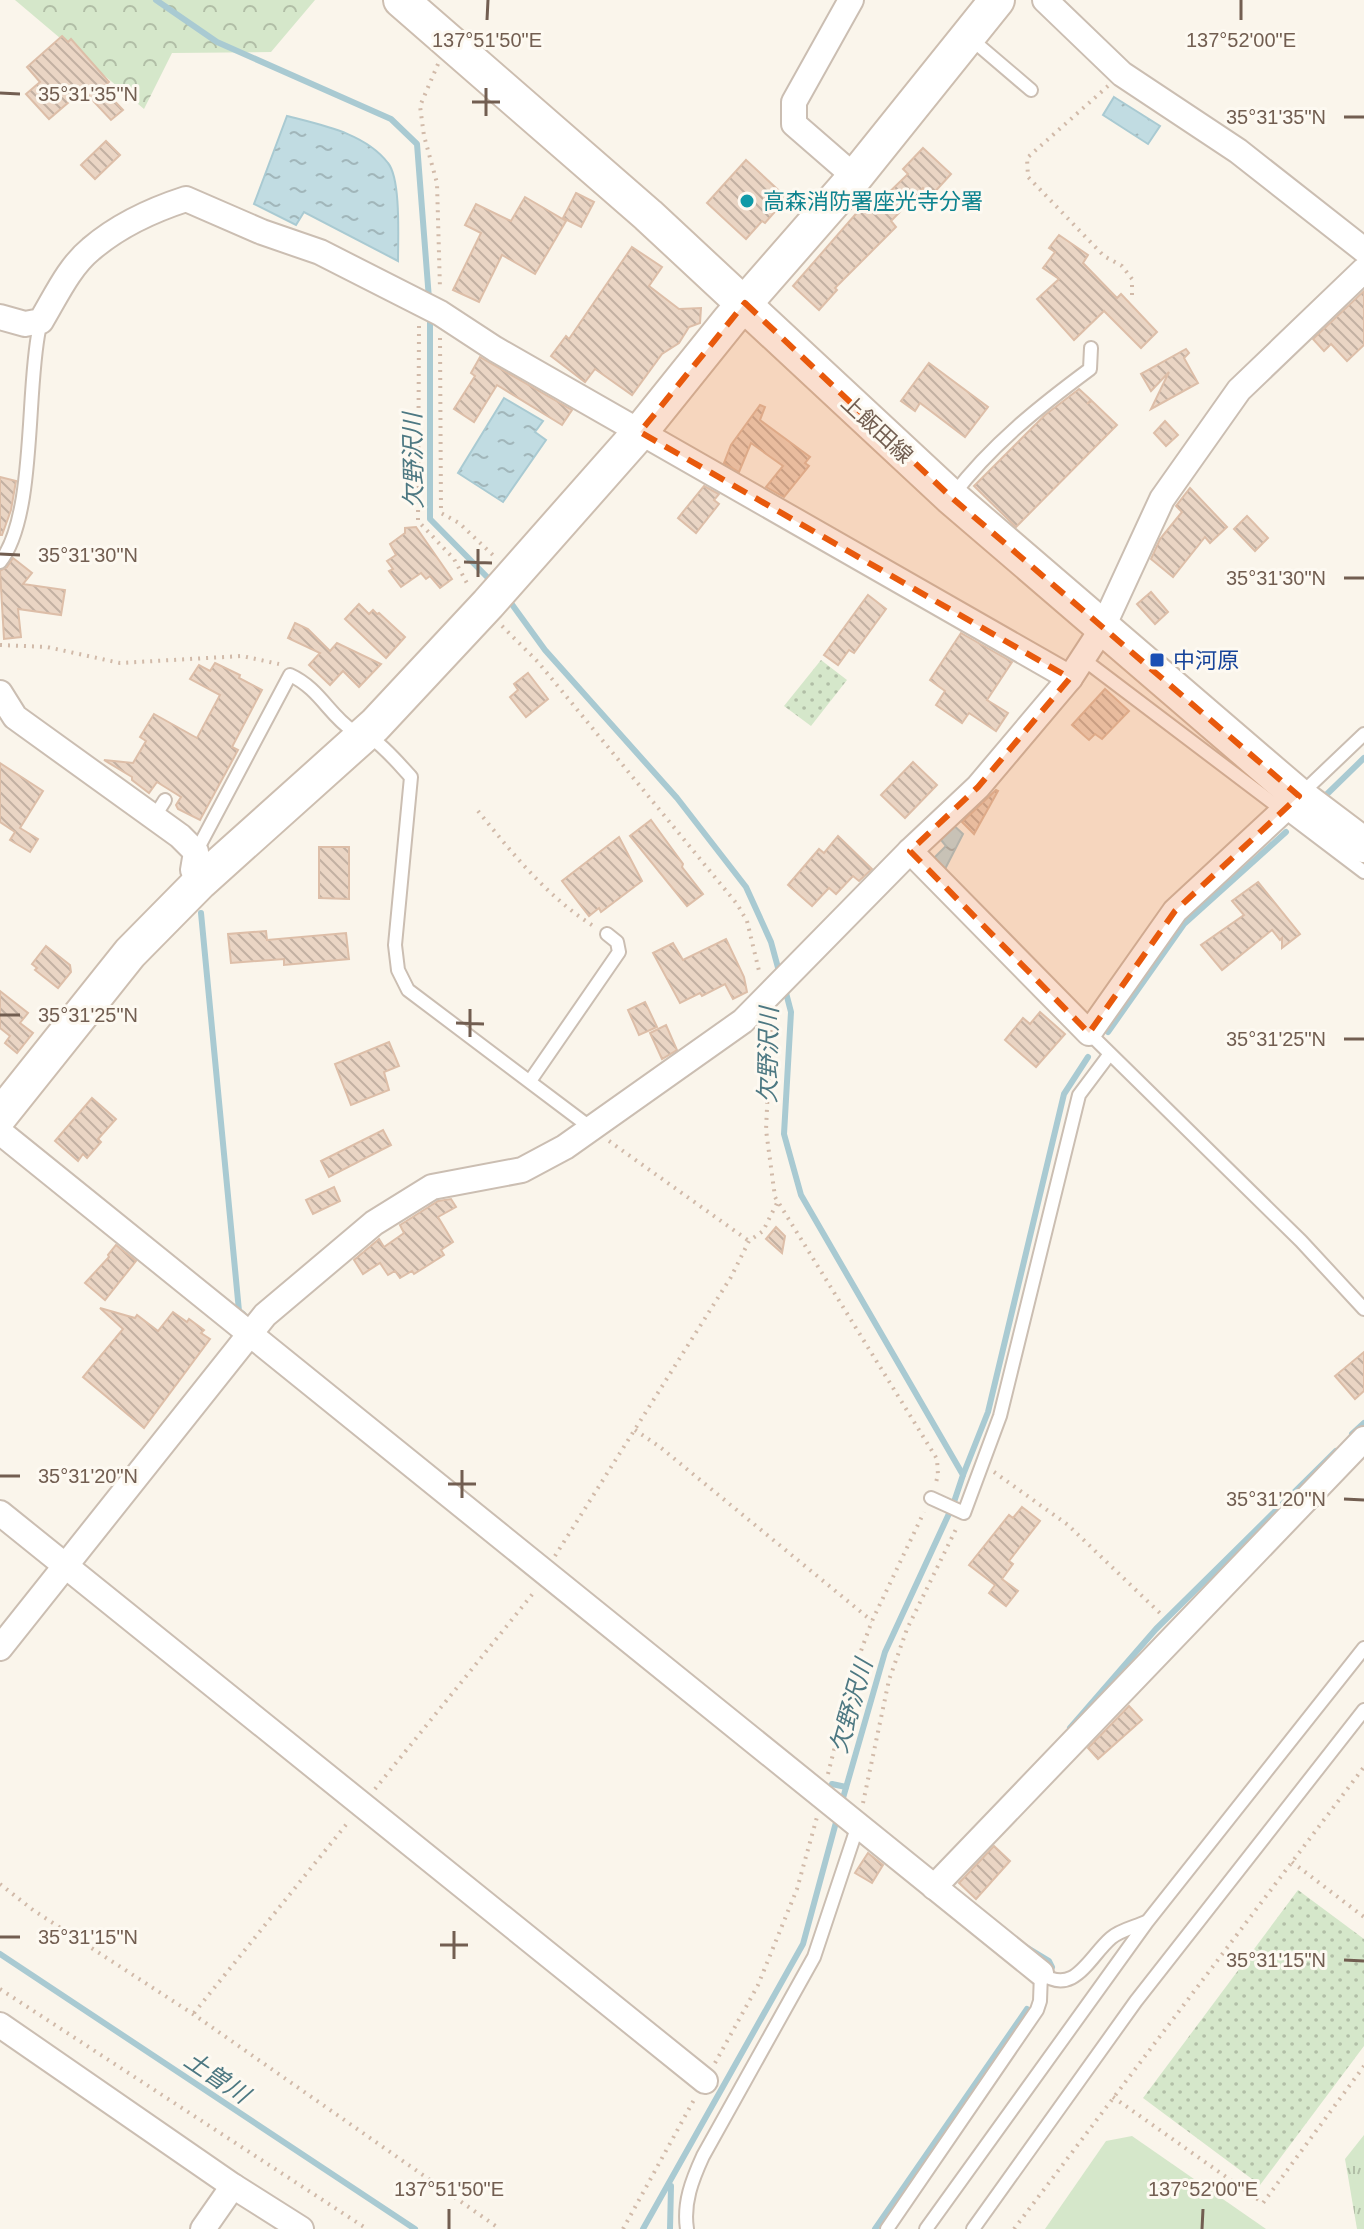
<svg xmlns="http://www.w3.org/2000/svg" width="1364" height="2229" font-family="Arial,'Noto Sans JP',sans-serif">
  <defs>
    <pattern id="grass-tufts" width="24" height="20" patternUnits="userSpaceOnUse" patternTransform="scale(2)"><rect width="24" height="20" fill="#d5e7ca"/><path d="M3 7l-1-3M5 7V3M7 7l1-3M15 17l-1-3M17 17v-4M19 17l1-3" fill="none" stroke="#b1bea6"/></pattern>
    <pattern id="forest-crowns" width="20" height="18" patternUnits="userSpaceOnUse" patternTransform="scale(2)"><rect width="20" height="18" fill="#d5e7ca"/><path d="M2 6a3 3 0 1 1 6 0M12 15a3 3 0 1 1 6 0" fill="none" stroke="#b1bea6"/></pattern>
    <pattern id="park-dots" width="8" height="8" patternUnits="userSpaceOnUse" patternTransform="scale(2)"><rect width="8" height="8" fill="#d5e7ca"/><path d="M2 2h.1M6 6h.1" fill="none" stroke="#b1bea6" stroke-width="1.8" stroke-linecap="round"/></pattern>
    <pattern id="water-ripples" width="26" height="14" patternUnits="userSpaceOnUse" patternTransform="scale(2)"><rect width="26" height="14" fill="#c1dce2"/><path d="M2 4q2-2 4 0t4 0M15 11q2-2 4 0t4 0" fill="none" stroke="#a1b6ba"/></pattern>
    <pattern id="building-back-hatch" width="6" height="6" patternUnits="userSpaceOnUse" patternTransform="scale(2)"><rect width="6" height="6" fill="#ead5c4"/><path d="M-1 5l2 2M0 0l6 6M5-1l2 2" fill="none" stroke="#c2b0a2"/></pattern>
  </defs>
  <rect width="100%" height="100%" fill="#faf5eb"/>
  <!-- grass -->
  <polygon fill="url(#grass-tufts)" points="1364,2135 1364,2229 1357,2229 1345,2159"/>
  <!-- forest -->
  <polygon fill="url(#forest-crowns)" points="15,0 315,0 271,52 172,53 144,109"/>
  <!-- park -->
  <g fill="url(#park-dots)">
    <polygon points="821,660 847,680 811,726 784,706"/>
    <polygon points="1298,1890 1364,1939 1364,2046 1260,2185 1143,2098"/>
  </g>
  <!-- pitch -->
  <polygon fill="#d5e7ca" points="1132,2136 1266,2229 1045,2229 1106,2141"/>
  <!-- water -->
  <g fill="url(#water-ripples)" stroke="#a9cad2" stroke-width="2">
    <polygon points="1114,97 1160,126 1148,144 1103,115"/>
    <path d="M 287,116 C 321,125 365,133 388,163 C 401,179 398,238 398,261 L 304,212 L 296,225 L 254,204 Z"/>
    <polygon points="504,398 543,421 535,432 546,440 503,502 458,473"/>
    <polygon points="950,822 963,834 945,869 934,858 946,846 937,835"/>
  </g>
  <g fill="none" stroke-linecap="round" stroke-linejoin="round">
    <!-- stream -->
    <g stroke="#a9cad2" stroke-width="6">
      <polyline points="156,0 217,42 391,119 417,144 429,299"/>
      <polyline points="430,314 430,519 492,582"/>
      <polyline points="508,599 545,650 677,798 746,887 771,942 780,975"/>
      <polyline points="1324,797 1364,758"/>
      <polyline points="201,913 239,1311 243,1314"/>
      <polyline points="785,989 791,1012 784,1134 801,1195 963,1475 953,1505 885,1652 841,1805"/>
      <polyline points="1108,1032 1184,924 1286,832"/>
      <polyline points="1352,1434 1364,1423"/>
      <polyline points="963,1475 988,1412 1064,1094 1088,1057"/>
      <polyline points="1070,1728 1156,1629 1336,1451"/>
      <polyline points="832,1784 846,1787"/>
      <polyline points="1026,1947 1049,1961 1052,1967"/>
      <polyline points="0,1954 415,2229"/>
      <polyline points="643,2229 803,1944 838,1815"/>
      <polyline points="670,2229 671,2186"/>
      <polyline points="875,2229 1027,2009"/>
    </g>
  </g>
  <!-- building -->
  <g fill="url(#building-back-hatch)" stroke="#ddbea8" stroke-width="2">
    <polygon points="62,36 68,42 71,39 109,82 102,88 123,110 111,120 83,90 49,119 26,94 40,82 27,67"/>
    <polygon points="106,141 120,155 95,179 81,165"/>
    <polygon points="923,148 951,174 931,196 923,188 891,221 896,227 835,288 837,290 819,310 793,286 868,200 875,206 908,174 903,169"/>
    <polygon points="746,160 787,198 765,223 762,221 746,239 707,203"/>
    <polygon points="576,193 594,202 581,227 563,218"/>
    <polygon points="525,197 566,221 535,274 502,255 479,302 453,290 481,233 465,225 476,204 511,221"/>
    <polygon points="1059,235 1088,255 1083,263 1117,298 1121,294 1157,332 1141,348 1104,311 1074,340 1037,299 1059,279 1043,268 1055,252 1049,248"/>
    <polygon points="632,247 662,267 649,286 679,309 701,308 700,323 689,327 679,343 662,354 632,395 595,369 585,382 551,356 566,336 569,339"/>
    <polygon points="1364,291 1364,345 1347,361 1331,344 1324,351 1313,339"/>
    <polygon points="1186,349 1189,353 1184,358 1198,383 1151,409 1169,372 1151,391 1141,374"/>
    <polygon points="480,357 572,410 562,425 497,385 474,422 454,409 475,376 471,373"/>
    <polygon points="929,363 988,407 965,437 920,403 915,411 901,401"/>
    <polygon points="1079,389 1091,400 1087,404 1092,401 1117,425 1016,527 974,486 1045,415"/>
    <polygon points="760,405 765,407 760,420 810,457 805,463 809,466 784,497 766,487 783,466 751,443 739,472 724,463 731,445"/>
    <polygon points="1165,421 1178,435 1166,446 1154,433"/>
    <polygon points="0,477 16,481 11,510 2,535 0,535"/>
    <polygon points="704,486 719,494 714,500 719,504 696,533 678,518"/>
    <polygon points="1190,488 1227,527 1210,543 1205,537 1173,577 1151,559 1160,539 1182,512 1176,506"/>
    <polygon points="1247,516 1268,538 1255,551 1234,529"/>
    <polygon points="416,527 452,579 440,588 430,576 426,579 421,573 401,587 389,571 393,569 387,561 396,555 390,544 405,533 405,528"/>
    <polygon points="13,558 32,573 23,584 65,590 61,615 18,609 21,637 4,639 0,571 7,567"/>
    <polygon points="1151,592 1168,612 1155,624 1137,604"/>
    <polygon points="868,595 886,609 854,653 849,650 838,665 824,655"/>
    <polygon points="359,604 369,614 373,610 377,614 379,613 405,637 386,658 345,619"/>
    <polygon points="295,623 308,629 330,651 337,643 381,664 359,687 343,671 330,685 309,665 320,653 288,638"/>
    <polygon points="961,633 1012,662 987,700 1008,713 996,731 969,713 962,723 936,705 945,691 930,680"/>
    <polygon points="215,663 240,675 239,678 262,690 232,747 238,750 200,820 178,809 176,805 181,797 157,782 149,793 132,780 132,777 104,760 133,763 146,741 140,737 154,714 197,738 220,695 190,679 199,665 210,671"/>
    <polygon points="528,673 548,699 526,717 510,697 518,690 514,684"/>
    <polygon points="1105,689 1129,711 1102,739 1095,734 1089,740 1072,725"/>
    <polygon points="913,762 937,785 905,818 881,795"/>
    <polygon points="0,763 43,791 20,828 38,839 30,852 10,840 15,832 0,822"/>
    <polygon points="996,790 998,791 974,834 962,822"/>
    <polygon points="651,820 683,864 682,867 703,894 687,906 630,836"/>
    <polygon points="838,836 872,869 859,881 853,876 836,894 829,888 812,906 788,885 819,849 824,853"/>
    <polygon points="619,837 642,881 601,912 599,908 589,916 562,881"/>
    <polygon points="319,847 349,847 349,899 319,898"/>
    <polygon points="1258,882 1300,934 1282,948 1282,938 1280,940 1272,930 1222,970 1201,945 1244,915 1232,901"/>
    <polygon points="266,931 267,940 346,933 349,959 284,965 284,959 231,963 228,934"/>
    <polygon points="726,939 744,977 747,992 733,999 725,984 702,996 700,993 680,1003 653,953 673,943 683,960"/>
    <polygon points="46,946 70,965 71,972 58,988 35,970 37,968 32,964"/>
    <polygon points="0,991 28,1013 20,1023 33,1033 17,1053 5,1043 10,1036 0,1028"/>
    <polygon points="645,1002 657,1027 639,1035 628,1010"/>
    <polygon points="1040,1012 1065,1034 1036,1067 1005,1040 1023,1018 1030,1024"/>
    <polygon points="666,1025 677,1050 662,1059 650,1033"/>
    <polygon points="389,1042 399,1066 384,1072 389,1090 351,1105 335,1064"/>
    <polygon points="92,1098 116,1119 98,1139 101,1142 87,1158 83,1154 78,1161 55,1141"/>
    <polygon points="383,1130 391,1145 329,1177 321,1161"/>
    <polygon points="334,1187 340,1201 313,1214 306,1200"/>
    <polygon points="451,1199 456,1207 438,1217 453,1242 441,1250 444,1255 414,1274 412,1271 400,1278 395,1271 388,1275 380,1263 363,1274 354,1260 379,1239 384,1247 404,1233 400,1225 438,1201"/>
    <polygon points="776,1227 785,1236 782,1253 766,1239"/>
    <polygon points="116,1245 136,1261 105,1300 85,1283 109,1257 108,1255"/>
    <polygon points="100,1308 135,1318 137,1315 158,1331 173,1312 187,1322 189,1319 204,1330 201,1333 210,1339 144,1428 83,1377 123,1329"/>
    <polygon points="1364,1352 1364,1391 1355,1399 1335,1376"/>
    <polygon points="1022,1507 1040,1521 1009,1561 1013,1564 1002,1579 1018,1591 1006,1606 989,1593 995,1585 969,1565 1009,1515 1013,1518"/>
    <polygon points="1129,1706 1142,1720 1098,1759 1088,1748"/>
    <polygon points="994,1846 1010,1861 976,1899 959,1883"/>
    <polygon points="868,1853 883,1865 872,1883 855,1873"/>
  </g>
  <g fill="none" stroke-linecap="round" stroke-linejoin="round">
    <!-- lane casing -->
    <g stroke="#cbbeb2" stroke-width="16">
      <g id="lane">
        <polyline points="970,38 1031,90"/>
        <path d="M 953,495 C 991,445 1040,406 1090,369 L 1091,348"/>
        <path d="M 0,562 C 36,517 26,390 39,330 L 36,322"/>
        <polyline points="1083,659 1364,872"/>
        <polyline points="1301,794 1364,734"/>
        <polyline points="155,816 165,800"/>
        <path d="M 196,852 L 290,675 C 319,688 330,716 352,730 C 357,733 364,733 370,737 C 385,747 398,763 411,777 L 395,945 L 398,970 L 408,990 L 591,1128"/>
        <polyline points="1089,1033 1301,1241 1364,1309"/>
        <polyline points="530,1081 619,952 617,942 607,934"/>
        <polyline points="931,1498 964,1513 1000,1416 1079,1095 1109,1055"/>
        <path d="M 1041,1973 C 1074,1997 1089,1957 1111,1938 C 1120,1930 1135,1927 1146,1922"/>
        <path d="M 687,2229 C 683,2203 692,2180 703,2156 L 814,1957 L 858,1825"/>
        <polyline points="887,2229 1037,2010 1040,2001 1041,1973"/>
        <polyline points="926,2229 1147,1922 1364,1648"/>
        <polyline points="973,2229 1136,2001 1364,1710"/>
      </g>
    </g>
    <!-- street casing -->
    <g stroke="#cbbeb2" stroke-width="28">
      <g id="street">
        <polyline points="851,0 794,102 794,124 855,177"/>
        <polyline points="1045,0 1122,74 1238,151 1364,250"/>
        <path d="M 0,317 L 25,324 L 41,321 C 56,296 69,267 91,249 C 119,225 152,210 186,199 L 262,232 L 320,252 L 440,313 L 495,349 L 1070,678"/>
        <polyline points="0,693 15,717 180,836 196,852 193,870 200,882"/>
        <polyline points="910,851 1089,1033 1175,911 1299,796"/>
        <polyline points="0,1132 1041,1973"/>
        <polyline points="0,1513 705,2081"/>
        <polyline points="0,1648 265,1315 374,1223 432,1187 522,1170 565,1147 743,1021 910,851 978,787 1070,678 1102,629 1162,499 1239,390 1364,270"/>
        <polyline points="934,1887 1364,1439"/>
        <polyline points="0,2025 233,2186 301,2229"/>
        <polyline points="203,2229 233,2186"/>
      </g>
    </g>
    <!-- secondary casing -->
    <g stroke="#cdbeb0" stroke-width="38">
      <g id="secondary">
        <polyline points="401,0 648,215 951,497 1299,796 1364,845"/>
        <polyline points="0,1116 130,953 200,882 375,725 488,604 640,432 730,320 855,177 997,0"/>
      </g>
    </g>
    <!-- path -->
    <g stroke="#d1baa9" stroke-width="4" stroke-dasharray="2 6" stroke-linecap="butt">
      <polyline points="438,64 420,106 424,136 437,183 440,289"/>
      <polyline points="1108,86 1027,158 1028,177 1104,256 1122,266 1132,279 1132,297"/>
      <polyline points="419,326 418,521 454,559 469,587"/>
      <polyline points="440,338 441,513 459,523 496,558"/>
      <polyline points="502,626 538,662 737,904 747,921 760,975"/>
      <polyline points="0,645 47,647 120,663 242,656 279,664"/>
      <path d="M 478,811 C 513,854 547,897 595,927"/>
      <polyline points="771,1022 766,1130 775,1197 937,1459 938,1475 935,1486"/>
      <polyline points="609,1141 749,1241"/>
      <polyline points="635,1430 660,1447 872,1621"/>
      <polyline points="994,1472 1068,1525 1163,1616"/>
      <polyline points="555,1556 731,1277 749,1241 763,1231 778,1201"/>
      <polyline points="828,1774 855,1667 872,1621 924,1512"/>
      <polyline points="375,1789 535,1591"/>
      <polyline points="863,1803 889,1680 907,1629 958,1525"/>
      <polyline points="1292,1862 1364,1917"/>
      <polyline points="0,1884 33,1910 193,2014 500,2229"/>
      <polyline points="0,1989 367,2229"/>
      <polyline points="194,2013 349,1821"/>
      <polyline points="715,2063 758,1985 797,1889 817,1817"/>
      <polyline points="1113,2097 1263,2203 1364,2066"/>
      <polyline points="623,2229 695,2098"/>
      <polyline points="1014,2229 1364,1767"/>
    </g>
    <!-- lane -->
    <use href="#lane" stroke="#fff" stroke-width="12"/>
    <!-- street -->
    <use href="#street" stroke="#fff" stroke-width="24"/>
    <!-- secondary -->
    <use href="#secondary" stroke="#fff" stroke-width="34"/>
  </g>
  <!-- marked area -->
  <path fill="#e8590c" fill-opacity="0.2" stroke="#e8590c" stroke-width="6" stroke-dasharray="16 10" stroke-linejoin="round" d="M 745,303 L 951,497 L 1299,796 L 1175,911 L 1089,1033 L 910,851 L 978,787 L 1070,678 L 640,432 Z"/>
  <!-- ticks -->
  <path fill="none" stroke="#725e51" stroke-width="3" d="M 487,20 L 488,0M 1241,20 L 1241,0M 0,93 L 20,94M 472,102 L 500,102M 486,116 L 486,88M 1344,117 L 1364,117M 0,554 L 20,555M 464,562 L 492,563M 478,577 L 478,549M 1344,578 L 1364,578M 0,1015 L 20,1015M 456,1023 L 484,1024M 470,1037 L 470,1009M 1344,1039 L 1364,1039M 0,1476 L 20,1476M 448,1484 L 476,1484M 462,1498 L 462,1470M 1344,1499 L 1364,1500M 0,1937 L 20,1937M 440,1945 L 468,1945M 454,1959 L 454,1931M 1344,1960 L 1364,1961M 449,2229 L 449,2209M 1202,2229 L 1203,2209"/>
  <!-- markers -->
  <circle fill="#0f9aa8" stroke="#fdf9f1" stroke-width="3" cx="747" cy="201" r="8"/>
  <rect fill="#1a4fb4" stroke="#fdf9f1" stroke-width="3" x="1149" y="652" width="16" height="16" rx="4"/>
  <g text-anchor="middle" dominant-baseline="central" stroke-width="6" stroke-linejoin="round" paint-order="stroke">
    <!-- culture labels -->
    <g font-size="22" fill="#0d838f" stroke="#fdf9f1" text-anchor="start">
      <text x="763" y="201">高森消防署座光寺分署</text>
    </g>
    <!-- street labels -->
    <g font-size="22" fill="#725e51" stroke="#fdf9f1">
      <text transform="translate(877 429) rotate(43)">上飯田線</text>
    </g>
    <!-- transit labels -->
    <g font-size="22" fill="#164399" stroke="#fdf9f1" text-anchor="start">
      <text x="1173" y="660">中河原</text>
    </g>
    <!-- water labels -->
    <g font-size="24" font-style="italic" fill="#4d7882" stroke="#fdf9f1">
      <text transform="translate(413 461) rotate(-91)">欠野沢川</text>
      <text transform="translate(768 1055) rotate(-89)">欠野沢川</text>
      <text transform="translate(851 1706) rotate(-74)">欠野沢川</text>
      <text transform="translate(217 2077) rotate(34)">土曽川</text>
    </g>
  </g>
  <g font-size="20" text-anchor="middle" fill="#725e51" stroke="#fdf9f1" stroke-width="6" stroke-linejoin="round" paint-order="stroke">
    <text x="487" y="47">137°51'50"E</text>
    <text x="1241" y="47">137°52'00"E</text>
    <text x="88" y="101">35°31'35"N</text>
    <text x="1276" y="124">35°31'35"N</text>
    <text x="88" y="562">35°31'30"N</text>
    <text x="1276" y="585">35°31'30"N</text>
    <text x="88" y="1022">35°31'25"N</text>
    <text x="1276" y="1046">35°31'25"N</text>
    <text x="88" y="1483">35°31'20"N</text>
    <text x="1276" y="1506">35°31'20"N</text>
    <text x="88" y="1944">35°31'15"N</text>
    <text x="1276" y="1967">35°31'15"N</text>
    <text x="449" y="2196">137°51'50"E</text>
    <text x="1203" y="2196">137°52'00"E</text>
  </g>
</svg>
